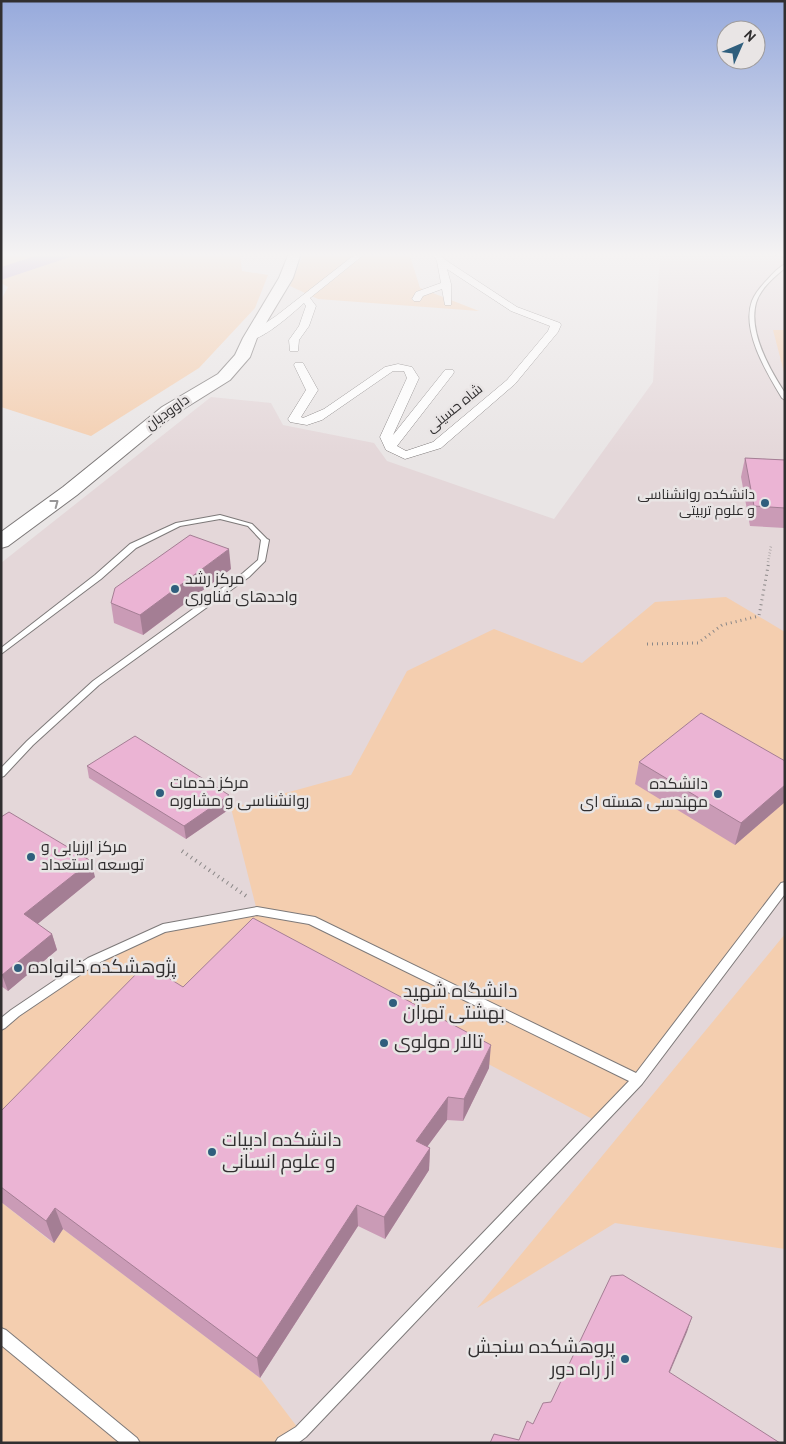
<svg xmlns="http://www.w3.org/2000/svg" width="786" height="1444" font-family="Overpass,Cairo,sans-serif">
  <rect width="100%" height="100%" fill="#e9e5e5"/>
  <!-- built -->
  <polygon fill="#e4d7d9" points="660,253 785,253 785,1443 1,1443 1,563 211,397 271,403 283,425 374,443 387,461 554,519 653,382"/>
  <!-- green -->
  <g fill="#f4ceaf">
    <polygon points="1,253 240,253 242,271 268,275 255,308 199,368 91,436 1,407 1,300 8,287 1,283"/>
    <polygon points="304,253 423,253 410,256 420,288 479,311 318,299 290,286"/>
    <polygon points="773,330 785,330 785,376"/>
    <polygon points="726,597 785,632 785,886 598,1122 256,941 1,1142 1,1025 92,961 163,928 257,911 231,808 351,775 407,671 494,629 582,663 655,602"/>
    <polygon points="785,934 785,1249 615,1223 477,1308"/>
    <polygon points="1,1202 53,1243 63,1229 260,1378 301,1432 283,1443 1,1443"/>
  </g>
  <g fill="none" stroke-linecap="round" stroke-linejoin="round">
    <!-- river -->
    <polygon fill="#be9cca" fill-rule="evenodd" points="45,253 72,253 70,257 1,280 1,267"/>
    <!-- lane casing -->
    <g stroke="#7d7979" stroke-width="2">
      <g id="lane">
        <polygon points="772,253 785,255 785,257 772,254"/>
        <path d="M 785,264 L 785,268 C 774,277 760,289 756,303 C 748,332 770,370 785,393 L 785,400 L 782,398 C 767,373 741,331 752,301 C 755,293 762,285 768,279 C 773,273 778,268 785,264 Z"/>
        <polygon points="220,515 252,524 267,539 269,540 265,561 249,577 99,685 33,745 4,776 1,777 1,768 27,741 93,681 243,573 258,560 261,540 248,526 220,519 180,526 136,548 101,579 1,654 1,648 95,575 130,544 176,523"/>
        <polygon points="785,882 785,894 642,1084 306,1437 298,1443 275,1443 278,1438 296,1427 629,1081 309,924 257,915 165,932 96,964 19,1016 5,1028 1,1030 1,1018 11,1010 88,958 163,924 257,907 315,917 636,1073 781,883"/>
        <polygon points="1,1328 6,1330 137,1438 140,1443 120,1443 1,1345"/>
      </g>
    </g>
    <!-- street casing -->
    <g stroke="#7d7979" stroke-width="1">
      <g id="street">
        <path d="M 357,253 L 366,253 L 310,298 L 316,306 L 309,326 L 299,340 L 298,351 L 290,351 L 289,340 L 299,326 L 306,306 L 304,303 C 293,313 260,343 246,340 L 245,338 L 246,336 L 276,316 Z"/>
        <polygon points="432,253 440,253 444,259 517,307 560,323 561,325 558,332 515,384 441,448 405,459 386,450 380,437 407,378 404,371 393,371 322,420 307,425 290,422 288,419 306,390 294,365 295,363 303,363 318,390 301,417 303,418 324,409 385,367 398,364 412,367 419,378 393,435 445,370 453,370 454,372 453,374 397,446 406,451 433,442 507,380 548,331 550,326 511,311 447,269 451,284 451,305 445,305 442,289 423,296 420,301 414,301 412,299 416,292 441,283 437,261"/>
      </g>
    </g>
    <!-- secondary casing -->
    <g stroke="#7d7979" stroke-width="2">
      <polygon id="secondary" points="289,253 301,253 293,278 257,338 250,357 230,380 174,415 77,495 8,546 1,548 1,532 63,487 162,407 218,374 235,355 243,338 279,278"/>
    </g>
    <!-- path-far2 -->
    <polyline stroke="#8b8888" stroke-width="2.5" stroke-dasharray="0.5 2.5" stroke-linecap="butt" points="768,562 771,546"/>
    <!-- path-far1 -->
    <polyline stroke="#8b8888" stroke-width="3" stroke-dasharray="1 4" stroke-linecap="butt" points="647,644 698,643 722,625 759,616 769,561"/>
    <!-- path -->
    <polyline stroke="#8b8888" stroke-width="4" stroke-dasharray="1 4.5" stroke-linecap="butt" points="182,851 249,898"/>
    <!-- lane -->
    <use href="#lane" fill="#fff" fill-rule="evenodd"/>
    <!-- street -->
    <use href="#street" fill="#fff" fill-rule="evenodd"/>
    <!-- secondary -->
    <use href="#secondary" fill="#fff" fill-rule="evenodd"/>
  </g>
  <!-- wall -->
  <g fill="#ca9bb6">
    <polygon points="745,458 785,460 785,528 750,526 741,477"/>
    <polygon points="231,569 143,635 114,623 111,603"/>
    <polygon points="785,761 785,802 735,845 635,784 639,762"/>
    <polygon points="87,766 229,795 231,808 186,839 89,778"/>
    <polygon points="1,817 95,877 37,924 52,934 57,950 8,991 1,986"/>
    <polygon points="183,987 489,1068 463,1121 447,1120 427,1147 430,1148 429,1170 385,1239 358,1226 260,1378 63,1229 54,1243 1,1202 1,1111"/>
  </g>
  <!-- shaded-wall -->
  <g fill="#a47e94">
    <polygon points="229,549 231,569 143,635 140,615"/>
    <polygon points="785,785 785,802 735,845 741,823"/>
    <polygon points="229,795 231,808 186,839 184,826"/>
    <polygon points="91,861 95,877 29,931 24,914"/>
    <polygon points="52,934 57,950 8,991 2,975"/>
    <polygon points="491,1045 489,1068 463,1121 464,1099"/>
    <polygon points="448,1097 447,1120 415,1163 416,1141"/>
    <polygon points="430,1148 429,1170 385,1239 384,1217"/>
    <polygon points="357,1205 358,1226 260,1378 257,1358"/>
    <polygon points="55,1208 63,1229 54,1243 46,1221"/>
    <polygon points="692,1317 687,1332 664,1386 669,1372"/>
  </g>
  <!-- building -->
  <g fill="#ebb4d4" stroke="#a47e94">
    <polygon points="745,458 785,460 785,508 754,506"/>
    <polygon points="190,535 229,549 140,615 111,603 115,588"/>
    <polygon points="701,713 785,761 785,785 741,823 639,762"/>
    <polygon points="135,736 229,795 184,826 87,766"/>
    <polygon points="9,812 91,861 24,914 52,934 2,975 1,974 1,817"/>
    <polygon points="253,918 491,1045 464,1099 448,1097 416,1141 430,1148 384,1217 357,1205 257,1358 55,1208 46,1221 1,1187 1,1111 146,964 183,987"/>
    <polygon points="623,1275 692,1317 669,1372 780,1443 490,1443 494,1434 519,1440 527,1421 533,1424 543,1403 551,1402 611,1276"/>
  </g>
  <!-- one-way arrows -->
  <defs><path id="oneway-chevron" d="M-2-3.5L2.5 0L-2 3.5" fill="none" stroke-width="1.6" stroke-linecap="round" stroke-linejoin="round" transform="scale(1.25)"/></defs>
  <use stroke="#989798" href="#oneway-chevron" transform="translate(55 503) rotate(-37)"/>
  <!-- sky -->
  <linearGradient id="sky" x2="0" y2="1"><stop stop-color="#97aadc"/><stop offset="0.56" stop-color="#f5f3f3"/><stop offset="1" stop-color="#f5f3f3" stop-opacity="0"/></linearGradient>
  <rect width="786" height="455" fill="url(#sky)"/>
  <!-- markers -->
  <g fill="#2f5e7d" stroke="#e9e5e5" stroke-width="2">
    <circle cx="765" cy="503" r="5"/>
    <circle cx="175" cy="589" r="5"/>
    <circle cx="160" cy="793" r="5"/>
    <circle cx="718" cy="794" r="5"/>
    <circle cx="31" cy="857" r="5"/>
    <circle cx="18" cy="968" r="5"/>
    <circle cx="393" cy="1003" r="5"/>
    <circle cx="384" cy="1043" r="5"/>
    <circle cx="212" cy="1152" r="5"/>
    <circle cx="625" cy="1359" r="5"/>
  </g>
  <g text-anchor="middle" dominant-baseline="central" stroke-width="5" stroke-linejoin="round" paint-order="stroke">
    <!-- far-street labels -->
    <g font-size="14" fill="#312f30" stroke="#e9e5e5">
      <text transform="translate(455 409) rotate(-39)">شاه حسینی</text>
      <text transform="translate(168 413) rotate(-35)">داوودیان</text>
    </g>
    <!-- far-poi labels -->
    <g font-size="14" fill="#312f30" stroke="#e9e5e5" text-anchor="end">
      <text x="755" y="495">دانشکده روانشناسی<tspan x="755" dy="16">و علوم تربیتی</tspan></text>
    </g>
    <!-- poi labels -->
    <g font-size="16" fill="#312f30" stroke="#e9e5e5" text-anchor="start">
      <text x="185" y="580">مرکز رشد<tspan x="185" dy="18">واحدهای فناوری</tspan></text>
      <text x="170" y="784">مرکز خدمات<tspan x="170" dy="18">روانشناسی و مشاوره</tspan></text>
      <text x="708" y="785" text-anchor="end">دانشکده<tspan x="708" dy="18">مهندسی هسته ای</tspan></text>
      <text x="41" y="848">مرکز ارزیابی و<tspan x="41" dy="18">توسعه استعداد</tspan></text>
    </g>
    <!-- near-poi labels -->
    <g font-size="19" fill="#312f30" stroke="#e9e5e5" text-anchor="start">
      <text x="28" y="968">پژوهشکده خانواده</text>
      <text x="403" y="992">دانشگاه شهید<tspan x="403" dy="22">بهشتی تهران</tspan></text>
      <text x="394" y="1043">تالار مولوی</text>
      <text x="222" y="1141">دانشکده ادبیات<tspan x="222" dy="22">و علوم انسانی</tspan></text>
      <text x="615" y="1348" text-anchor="end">پروهشکده سنجش<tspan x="615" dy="22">از راه دور</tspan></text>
    </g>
  </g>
  <!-- border -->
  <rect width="786" height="1444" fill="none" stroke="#312f30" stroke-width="5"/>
  <!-- north arrow -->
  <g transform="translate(741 45) rotate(45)"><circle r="24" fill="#e9e5e5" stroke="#9f9c9d"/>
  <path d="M0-4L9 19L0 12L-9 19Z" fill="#2f5e7d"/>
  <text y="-8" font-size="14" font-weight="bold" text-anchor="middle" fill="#312f30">N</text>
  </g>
</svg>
